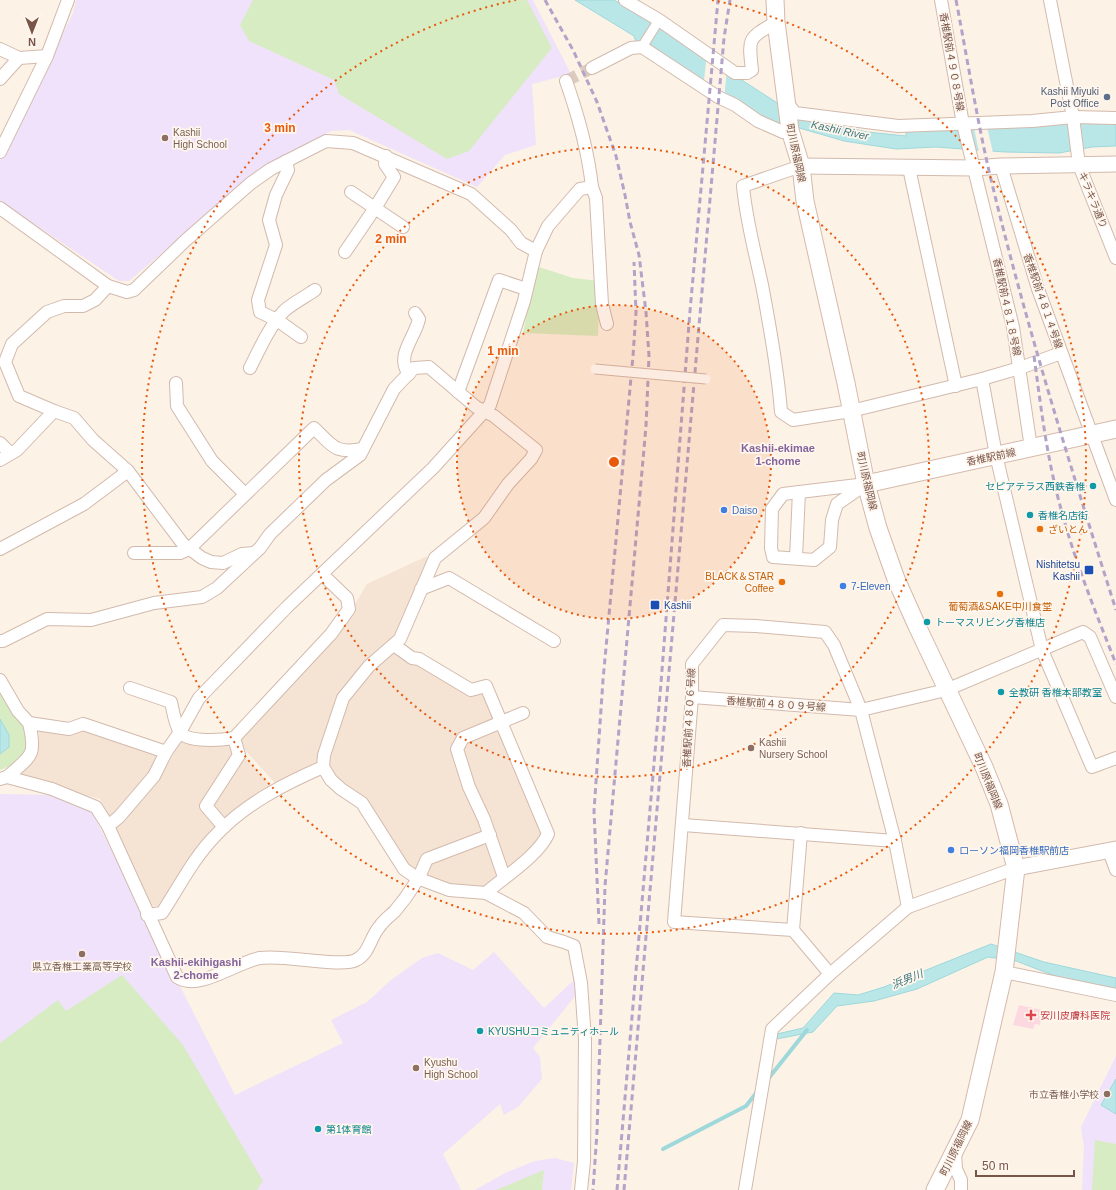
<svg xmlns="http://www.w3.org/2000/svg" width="1116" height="1190" font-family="Arial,'Noto Sans JP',sans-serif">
  <rect width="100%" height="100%" fill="#fdf2e6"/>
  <!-- residential -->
  <g fill="#f5e3d4">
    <polygon points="425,557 430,558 402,627 397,631 395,637 363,669 318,764 277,785 245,750 239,736 340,630 367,584"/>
    <polygon points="393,648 485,690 497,721 451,749 486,833 431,854 417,872 408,867 327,764 346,700"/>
    <polygon points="500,726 543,836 508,869 473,788 462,748 464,741"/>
    <polygon points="78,729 106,736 155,753 160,758 149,777 110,817 100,799 13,776 34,759 39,744 39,731 67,735"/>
    <polygon points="182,740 230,743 234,754 209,794 199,805 216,821 217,828 163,905 150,907 147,895 143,896 115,834 115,826 158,781"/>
    <polygon points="242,757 246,758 274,789 240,806 225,821 212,807"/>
    <polygon points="485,840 498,876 481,890 451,887 423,877 429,862"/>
  </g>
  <!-- education -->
  <g fill="#efe2fa">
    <polygon points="76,0 533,0 571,74 532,84 536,145 505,155 477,187 349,130 331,131 263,167 129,281 119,281 0,201 0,161 73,13"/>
    <polygon points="0,794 49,795 92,812 235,1095 343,1043 331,1020 367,1002 391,980 422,958 438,953 473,970 494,952 544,1008 575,979 576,995 533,1048 540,1057 542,1079 518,1107 504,1115 500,1104 443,1154 461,1190 0,1190"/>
    <polygon points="1116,1056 1116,1190 1082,1190 1084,1147 1081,1127"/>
    <polygon points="555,1158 574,1163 571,1190 475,1190 505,1173 535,1161"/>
  </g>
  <!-- medical -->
  <polygon fill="#fcd8e0" points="1019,1005 1047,1011 1045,1019 1041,1020 1040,1025 1035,1024 1033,1029 1013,1025"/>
  <!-- green -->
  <g fill="#d8ecc3">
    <polygon points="253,0 527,0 552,48 469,151 447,159 339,94 334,80 249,41 240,25"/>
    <polygon points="536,266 573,278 600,281 598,336 523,333"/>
    <polygon points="0,690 24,729 27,750 10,766 0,770"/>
    <polygon points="122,975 183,1045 263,1181 257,1190 0,1190 0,1043 58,1000 66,1011"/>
    <polygon points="1095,1140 1116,1144 1116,1190 1092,1190"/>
    <polygon points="544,1170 542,1190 496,1190"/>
  </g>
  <!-- water -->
  <g fill="#b9e7e8" stroke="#9ed8db">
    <polygon points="575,0 614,0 638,13 799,117 867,132 906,136 906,132 965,127 977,124 1116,123 1116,146 1092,147 1059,153 1005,152 936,147 896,149 844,141 796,127 774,126 636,42 634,36"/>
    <polygon points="0,719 9,735 9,747 0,754"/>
    <polygon points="991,944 1044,962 1116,978 1116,989 1063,979 1016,961 988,957 917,989 874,1001 837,1006 813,1032 776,1039 777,1034 803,1028 834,993 858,995 884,987"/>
    <polygon points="1116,1079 1116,1114 1101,1105"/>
  </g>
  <!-- pier -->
  <g fill="#fdf2e6">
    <polygon points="707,54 727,69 724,99 703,89"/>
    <polygon points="986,122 993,153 979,152 973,123"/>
  </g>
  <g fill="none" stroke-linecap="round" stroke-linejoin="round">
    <!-- stream -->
    <g stroke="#9ed8db" stroke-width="4">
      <polyline points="768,1079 807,1030"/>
      <polyline points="663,1149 746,1106 757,1092"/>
    </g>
    <!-- minor-tunnel -->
    <polyline stroke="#dccbbf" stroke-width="12" stroke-dasharray="12 6" stroke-linecap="butt" points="566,81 592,68"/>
    <!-- pedestrian casing -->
    <g stroke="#d2baad" stroke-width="11">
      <polyline id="pedestrian" points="642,47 659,20"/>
    </g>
    <!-- minor casing -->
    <g stroke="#d2baad" stroke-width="14">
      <g id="minor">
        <path d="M 625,0 L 659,20 L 735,73 L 747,73 L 752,70 C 748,37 748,39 776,22"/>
        <polyline points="941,0 963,124 1013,327 1031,448"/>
        <polyline points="1050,0 1073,117 1079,165 1116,258"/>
        <polyline points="0,49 19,58 47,56"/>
        <polyline points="592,68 631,48 642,47 718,97 735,105 758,121 783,132 790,130"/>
        <polyline points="0,79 19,58"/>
        <polyline points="786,101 795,113 898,126 1032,121 1073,117 1116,118"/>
        <polyline points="0,152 47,56 68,0"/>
        <polyline points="286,161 288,170 276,195 269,220 276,245 258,300 260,312 277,320 301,337"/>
        <path d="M 801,166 L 743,186 C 746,220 755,252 762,285 C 770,327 778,370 781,412 L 793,420 L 851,411 L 982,379 L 1020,368 L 1061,353"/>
        <polyline points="1001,166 1038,289 1116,500"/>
        <polyline points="909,168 956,386"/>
        <polyline points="592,187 596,198 602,304 607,324"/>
        <polyline points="351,192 403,227"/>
        <polyline points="0,208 108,286 127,292 134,290 186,240 251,183 271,169 326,141 353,143 471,194 511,230 521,243 536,251"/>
        <polyline points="345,252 375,208 394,177 385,164 386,156"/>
        <path d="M 250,368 C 260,348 269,327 284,311 C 293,303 305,297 315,290"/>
        <path d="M 409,374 C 395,356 415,338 419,319 L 415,313"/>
        <polyline points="982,379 996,455 1042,650 1092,767 1116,758"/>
        <polyline points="176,383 177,406 212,461 245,494"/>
        <polyline points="458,392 499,280 526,289"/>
        <polyline points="54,411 74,418 93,440 128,471 183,544 202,558 211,562 223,563 242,554 254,553"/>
        <polyline points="0,443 10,453"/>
        <polyline points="0,460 17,450 54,411 19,396 5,362 12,344 47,312 64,306 83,306 95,300 108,286"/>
        <polygon points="866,484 837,504 832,520 830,547 814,560 773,557 771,548 772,509 783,494"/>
        <polyline points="0,549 84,504 128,471"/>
        <path d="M 134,553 L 180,553 L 189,549 L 314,428 C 333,446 334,454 363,449"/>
        <polyline points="796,558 799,492"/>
        <polyline points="421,589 449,578 554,641"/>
        <polyline points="0,641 3,641 47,619 91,620 154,603 202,597 217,588 260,548 270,534 326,480 360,455 394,389 414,368 429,367 476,407 494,416 536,450 531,459 508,484 484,518 435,558 400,639 369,666 343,698 324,755 323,767 331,780 341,789 362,803 404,869 417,878 449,890 486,893 524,913 547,937 564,942 574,946 581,983 585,1040 584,1161 581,1190"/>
        <path d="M 394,645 L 412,658 L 419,659 L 471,690 L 486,686 L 548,834 C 538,856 504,877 486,893"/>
        <polyline points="0,680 18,711 29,723"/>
        <path d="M 130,688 L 171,702 C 173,711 175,725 180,732 C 188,743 222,740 234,738 L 331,634 L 349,609 L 347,598 L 322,574"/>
        <polyline points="692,697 861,710 895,841 908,907"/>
        <path d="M 7,777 C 31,756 37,756 29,723 L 69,729 L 83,724 L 166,752"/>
        <path d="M 0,779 L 7,777 L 52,789 L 96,807 L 108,826 L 177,977 C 199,992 236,962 260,958 C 284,954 341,968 356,960 C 370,953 370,937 380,926 C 384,920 390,916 395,911 C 407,897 420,877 427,859 L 490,835"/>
        <polyline points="683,825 895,841"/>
        <path d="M 108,826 L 119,817 L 154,776 L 166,752 L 180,732 L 199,698 L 287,607 L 433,468 L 490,405 L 524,301 L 536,251 L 548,226 L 580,189 L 592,187 C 588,150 578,115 566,81"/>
        <polyline points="224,827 206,806 239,755 234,738"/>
        <polyline points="1109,851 1116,870"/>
        <polyline points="504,877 484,819 469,787 457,749 463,738 523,713"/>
        <path d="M 147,915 L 162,913 C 179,887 194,857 216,835 C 245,804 284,784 323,767"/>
        <polyline points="793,930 801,833"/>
        <polyline points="1004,972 1116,995"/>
        <polyline points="830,974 793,930 674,922 692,697 692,664 723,625 756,626 825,632 834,645 861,710 946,690 1083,632 1090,637 1116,697"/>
        <polyline points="955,1153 956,1169 961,1180 961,1190"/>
        <polyline points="745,1190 772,1029 830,974 908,907 1016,868"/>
      </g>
    </g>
    <!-- tertiary casing -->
    <g stroke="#d2baad" stroke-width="17">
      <g id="tertiary">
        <polyline points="801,166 974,168 1001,166 1116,164"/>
        <polyline points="1016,868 1116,849"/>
      </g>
    </g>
    <!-- secondary casing -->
    <g stroke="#d5b9ab" stroke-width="19">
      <g id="secondary">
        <polyline points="775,0 776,22 790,130 801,166 805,201 846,383 866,484 878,528 896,579 917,626 984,767 999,804 1016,868 1004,972 970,1120 935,1190"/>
        <polyline points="866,484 1116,429"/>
      </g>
    </g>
    <!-- pedestrian -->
    <use href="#pedestrian" stroke="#fff" stroke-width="9"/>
    <!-- minor -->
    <use href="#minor" stroke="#fff" stroke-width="12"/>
    <!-- tertiary -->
    <use href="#tertiary" stroke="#fff" stroke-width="15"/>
    <!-- secondary -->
    <use href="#secondary" stroke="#fff" stroke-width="17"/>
    <!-- rail -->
    <g stroke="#b3a3c8" stroke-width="3" stroke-dasharray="6 4" stroke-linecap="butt">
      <polyline points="545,0 573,50 597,102 616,156 625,195 630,222 639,255 646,312 649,356 646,426 605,886 597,1132 593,1190"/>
      <path d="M 956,0 C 967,57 976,114 989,171 C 1024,319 1070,465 1116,610"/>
      <path d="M 1034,356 C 1041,408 1047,459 1061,509 C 1075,562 1096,613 1116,664"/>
      <polyline points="599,924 594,811 603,680 633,356 636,312 634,262"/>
      <polyline points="617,1190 661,683 690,311 718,0"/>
      <polyline points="624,1190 724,38 730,0"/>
    </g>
    <!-- pedestrian-bridge casing -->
    <g stroke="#d2baad" stroke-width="11" stroke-linecap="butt">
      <polyline id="pedestrian-bridge" points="595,369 706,379"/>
    </g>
    <!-- pedestrian-bridge -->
    <use href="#pedestrian-bridge" stroke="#fff" stroke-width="9"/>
  </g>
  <!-- distance rings -->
  <circle cx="614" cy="462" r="157" fill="#e8590c" fill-opacity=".12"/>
  <g fill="none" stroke="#e8590c" stroke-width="2" stroke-dasharray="2 4">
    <circle cx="614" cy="462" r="157"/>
    <circle cx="614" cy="462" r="315"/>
    <path d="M712 0A472 472 0 1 1 516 0"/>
  </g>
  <!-- markers -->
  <circle fill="#5c6f8a" stroke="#fff6ed" stroke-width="1.5" cx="1107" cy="97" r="4"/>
  <g fill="#8d6e63" stroke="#fff6ed" stroke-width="1.5">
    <circle cx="165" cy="138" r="4"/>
    <circle cx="751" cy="748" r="4"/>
    <circle cx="82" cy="954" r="4"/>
    <circle cx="416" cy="1068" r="4"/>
    <circle cx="1107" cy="1094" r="4"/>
  </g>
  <g fill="#0f9aa8" stroke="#fff6ed" stroke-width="1.5">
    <circle cx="1093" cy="486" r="4"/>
    <circle cx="1030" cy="515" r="4"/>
    <circle cx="927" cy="622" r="4"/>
    <circle cx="1001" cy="692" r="4"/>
    <circle cx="480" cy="1031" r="4"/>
    <circle cx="318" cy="1129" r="4"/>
  </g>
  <g fill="#3f7fe0" stroke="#fff6ed" stroke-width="1.5">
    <circle cx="724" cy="510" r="4"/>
    <circle cx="843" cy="586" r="4"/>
    <circle cx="951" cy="850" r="4"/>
  </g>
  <g fill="#e8710a" stroke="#fff6ed" stroke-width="1.5">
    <circle cx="1040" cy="529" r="4"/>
    <circle cx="782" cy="582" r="4"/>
    <circle cx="1000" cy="594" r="4"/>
  </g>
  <g fill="#1a4fb4" stroke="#fff6ed" stroke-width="1.5">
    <rect x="1084" y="565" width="10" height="10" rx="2"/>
    <rect x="650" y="600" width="10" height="10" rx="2"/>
  </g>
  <path fill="#e0444e" stroke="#fff6ed" stroke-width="1.5" d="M1029 1009h4v4h4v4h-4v4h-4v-4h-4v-4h4z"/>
  <g text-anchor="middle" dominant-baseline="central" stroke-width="3.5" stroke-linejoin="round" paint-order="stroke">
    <!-- street labels -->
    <g font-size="10" fill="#785549" stroke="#fff6ed">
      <text transform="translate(952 62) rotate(80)">香椎駅前４９０８号線</text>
      <text transform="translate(796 153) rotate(78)">町川原福岡線</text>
      <text transform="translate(1093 200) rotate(68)">キラキラ通り</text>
      <text transform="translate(1043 301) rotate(71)">香椎駅前４８１４号線</text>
      <text transform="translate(1007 307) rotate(78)">香椎駅前４８１８号線</text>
      <text transform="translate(991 457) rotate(-12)">香椎駅前線</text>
      <text transform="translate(867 481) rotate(77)">町川原福岡線</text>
      <text transform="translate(776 704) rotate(4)">香椎駅前４８０９号線</text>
      <text transform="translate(689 718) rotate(-87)">香椎駅前４８０６号線</text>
      <text transform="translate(988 781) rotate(68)">町川原福岡線</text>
      <text transform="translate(956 1148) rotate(-64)">町川原福岡線</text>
    </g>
    <!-- service labels -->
    <g font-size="10" fill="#4e5e75" stroke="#fff6ed" text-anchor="end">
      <text x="1099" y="91">Kashii Miyuki<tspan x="1099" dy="12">Post Office</tspan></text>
    </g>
    <!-- education labels -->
    <g font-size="10" fill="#785e54" stroke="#fff6ed" text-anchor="start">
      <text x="173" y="132">Kashii<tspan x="173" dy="12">High School</tspan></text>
      <text x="759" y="742">Kashii<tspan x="759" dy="12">Nursery School</tspan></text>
      <text x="82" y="966" text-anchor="middle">県立香椎工業高等学校</text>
      <text x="424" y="1062">Kyushu<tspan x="424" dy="12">High School</tspan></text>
      <text x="1099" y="1094" text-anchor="end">市立香椎小学校</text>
    </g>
    <!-- culture labels -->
    <g font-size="10" fill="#0d838f" stroke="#fff6ed" text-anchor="start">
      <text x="1085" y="486" text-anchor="end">セピアテラス西鉄香椎</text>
      <text x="1038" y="515">香椎名店街</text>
      <text x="935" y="622">トーマスリビング香椎店</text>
      <text x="1009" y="692">全教研 香椎本部教室</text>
      <text x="488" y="1031">KYUSHUコミュニティホール</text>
      <text x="326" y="1129">第1体育館</text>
    </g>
    <!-- shop labels -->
    <g font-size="10" fill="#366cbe" stroke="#fff6ed" text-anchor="start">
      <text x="732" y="510">Daiso</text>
      <text x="851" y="586">7-Eleven</text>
      <text x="959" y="850">ローソン福岡香椎駅前店</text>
    </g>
    <!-- food labels -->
    <g font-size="10" fill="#c56008" stroke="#fff6ed" text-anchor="start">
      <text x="1048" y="529">ざいとん</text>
      <text x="774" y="576" text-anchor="end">BLACK＆STAR<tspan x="774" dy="12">Coffee</tspan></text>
      <text x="1000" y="606" text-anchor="middle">葡萄酒&amp;SAKE中川食堂</text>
    </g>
    <!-- transit labels -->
    <g font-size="10" fill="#164399" stroke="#fff6ed" text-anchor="end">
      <text x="1080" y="564">Nishitetsu<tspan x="1080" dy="12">Kashii</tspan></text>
      <text x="664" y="605" text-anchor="start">Kashii</text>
    </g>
    <!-- health labels -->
    <g font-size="10" fill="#be3a42" stroke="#fff6ed" text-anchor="start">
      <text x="1040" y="1015">安川皮膚科医院</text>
    </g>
    <!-- water labels -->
    <g font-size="11" font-style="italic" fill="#3c7a7e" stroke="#fff6ed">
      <text transform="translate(840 130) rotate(12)">Kashii River</text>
      <text transform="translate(907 979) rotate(-22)">浜男川</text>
    </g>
    <!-- neighbourhood labels -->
    <g font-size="11" font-weight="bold" fill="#83649c" stroke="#fff6ed">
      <text x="778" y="448">Kashii-ekimae<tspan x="778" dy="13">1-chome</tspan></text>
      <text x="196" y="962">Kashii-ekihigashi<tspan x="196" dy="13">2-chome</tspan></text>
    </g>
  </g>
  <circle cx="614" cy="462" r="6" fill="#e8590c" stroke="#fff6ed" stroke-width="2"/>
  <g font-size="12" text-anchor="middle" font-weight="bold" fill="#e8590c" stroke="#fff6ed" stroke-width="3.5" stroke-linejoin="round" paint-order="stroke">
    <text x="280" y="132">3 min</text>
    <text x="391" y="243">2 min</text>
    <text x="503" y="355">1 min</text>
  </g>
  <!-- north arrow -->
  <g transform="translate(32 32) rotate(180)" stroke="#fff6ed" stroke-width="3" paint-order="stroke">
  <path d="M0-3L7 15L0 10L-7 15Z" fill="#785549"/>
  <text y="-6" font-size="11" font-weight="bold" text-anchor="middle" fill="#785549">N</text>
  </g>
  <!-- scale -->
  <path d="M976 1170v6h98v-6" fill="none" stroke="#785549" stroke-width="2"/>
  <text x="982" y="1170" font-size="12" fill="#785549" stroke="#fff6ed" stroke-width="3" paint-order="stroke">50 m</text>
</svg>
